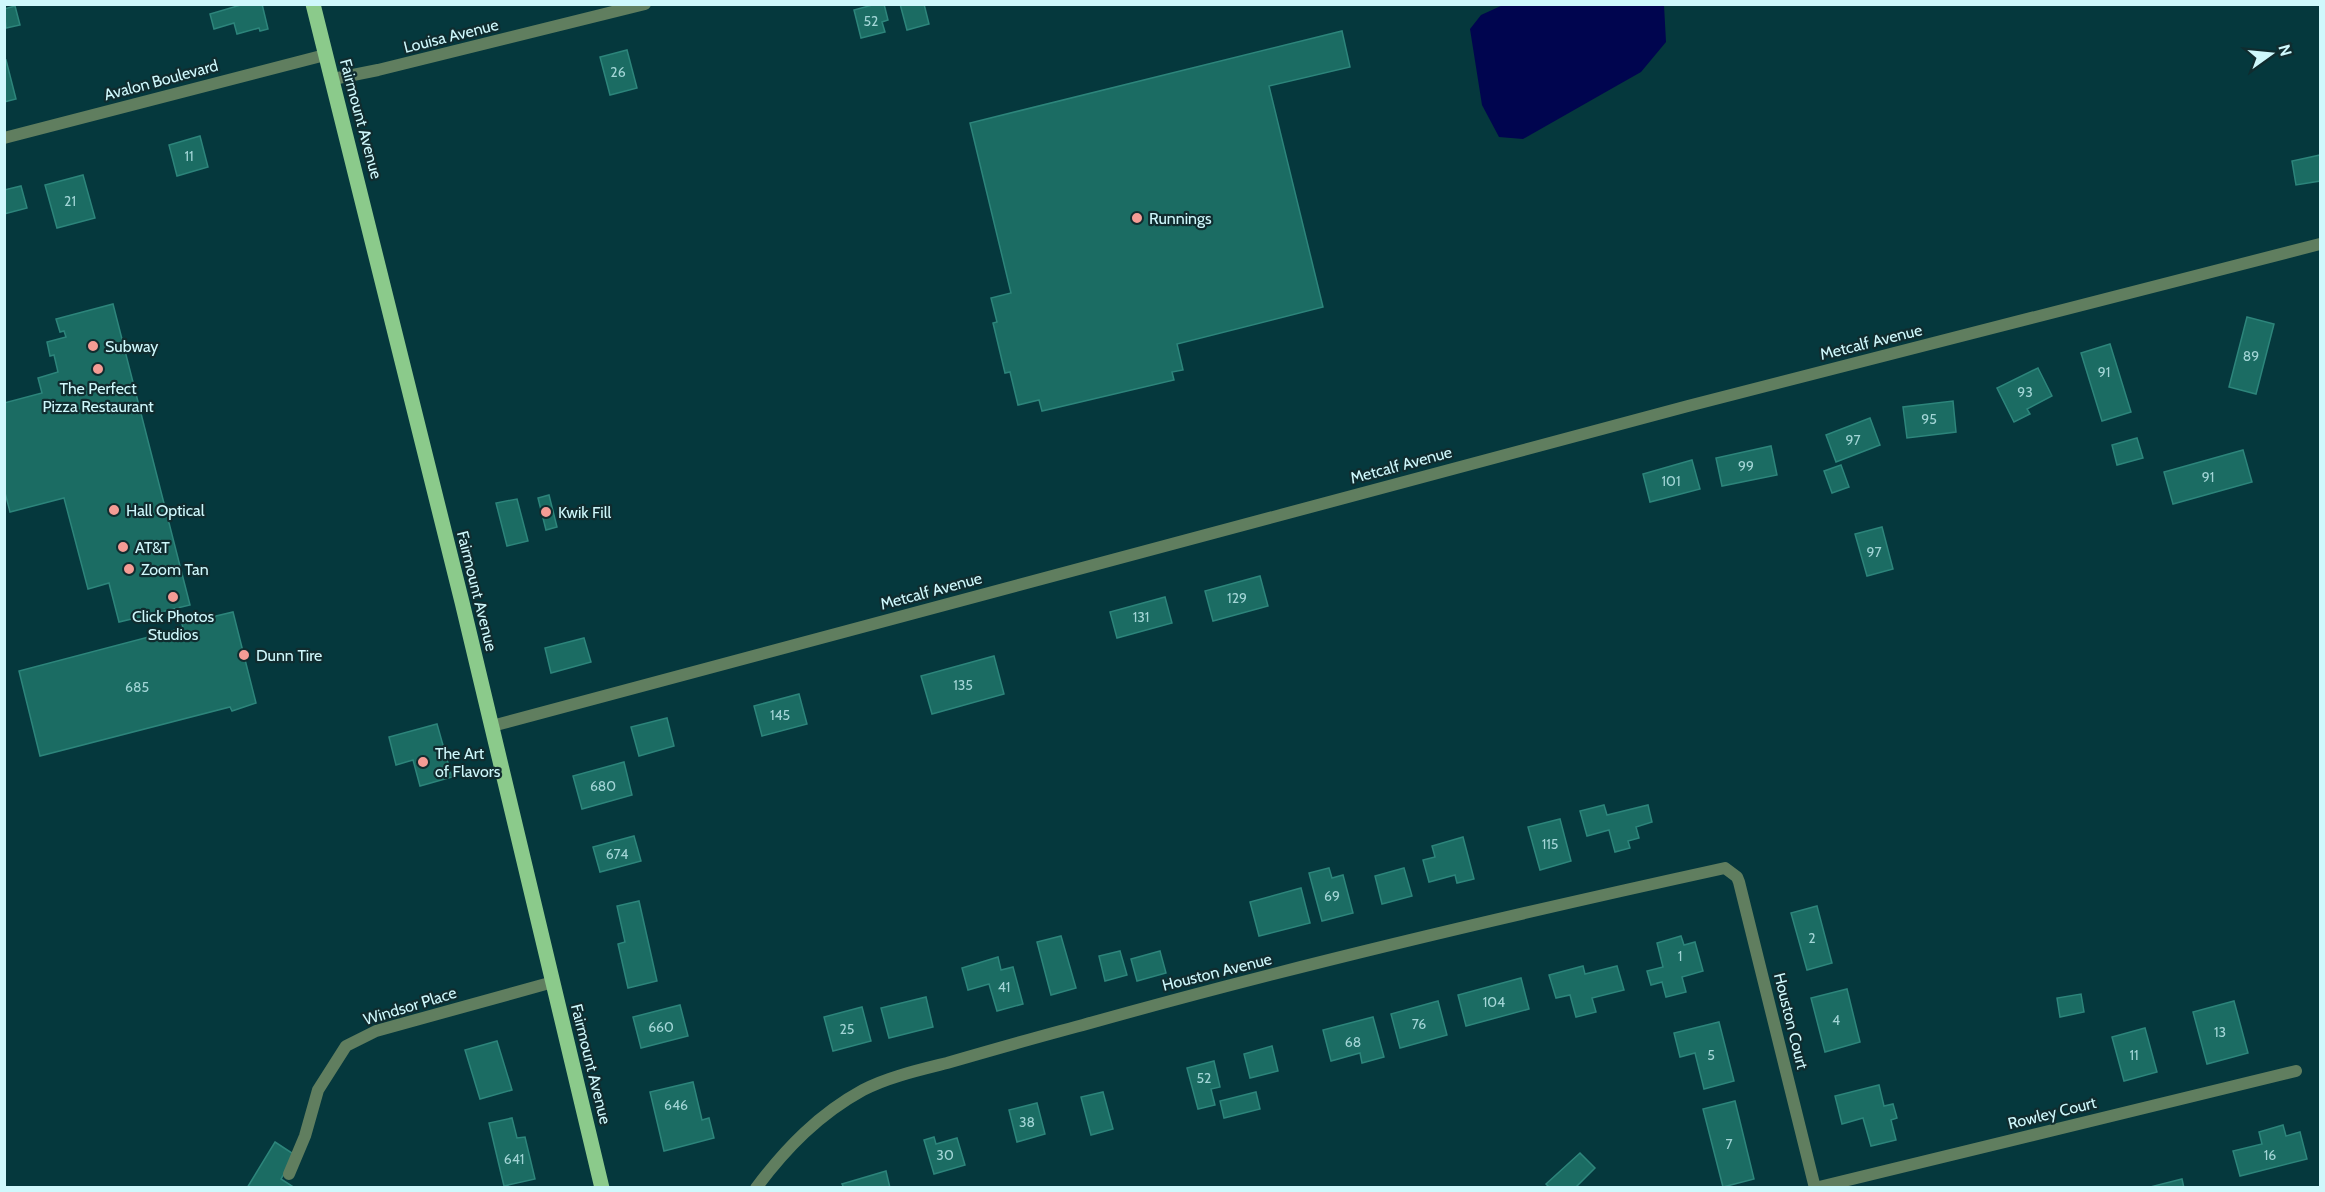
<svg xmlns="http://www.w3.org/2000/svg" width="2325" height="1192" font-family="Cabin,sans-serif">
  <rect width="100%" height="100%" fill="#05383d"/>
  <!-- water -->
  <polygon fill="#00054f" points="1503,5 1664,5 1666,42 1641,72 1611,89 1523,139 1499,137 1482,105 1470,29 1481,15"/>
  <!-- building -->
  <g fill="#1b6c63" stroke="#2d857b" stroke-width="1.5">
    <polygon points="244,4 262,4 268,29 260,31 259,28 237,34 234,23 214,29 210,14"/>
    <polygon points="876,4 884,4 888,20 882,22 885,32 861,38 854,10"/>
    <polygon points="900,4 924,4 929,24 907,30"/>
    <polygon points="15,6 20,25 6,28 4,9"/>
    <polygon points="1342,31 1350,67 1269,86 1323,307 1177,344 1183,370 1172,372 1174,380 1042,411 1039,400 1018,405 1010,372 1005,373 993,323 997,322 991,298 1011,293 970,123"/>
    <polygon points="627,50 637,88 610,95 600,57"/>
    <polygon points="6,60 16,99 4,102 4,61"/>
    <polygon points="200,136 208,167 177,176 169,145"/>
    <polygon points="2320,155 2320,181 2296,185 2292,161"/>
    <polygon points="83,175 95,218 57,228 45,185"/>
    <polygon points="21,186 27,208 4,214 4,190"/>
    <polygon points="113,304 190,605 119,622 109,583 88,589 64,498 10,512 4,489 4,403 42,393 38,378 58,372 54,355 50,356 47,342 66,337 64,331 60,332 56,319"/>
    <polygon points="2247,317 2274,324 2256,394 2229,387"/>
    <polygon points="2110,344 2131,412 2102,421 2081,353"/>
    <polygon points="2038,368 2052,396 2027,409 2030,414 2014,422 1997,388"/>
    <polygon points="1953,401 1956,432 1907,438 1903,407"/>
    <polygon points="1870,418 1880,445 1836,462 1826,435"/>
    <polygon points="2137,438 2143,458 2117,465 2112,445"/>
    <polygon points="1771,446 1777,475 1722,486 1716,458"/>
    <polygon points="2243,450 2252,482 2173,504 2164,472"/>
    <polygon points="1692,460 1700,489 1650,502 1643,474"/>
    <polygon points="1841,465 1849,487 1832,493 1824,471"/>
    <polygon points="549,495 557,527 546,530 538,498"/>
    <polygon points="517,499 528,541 507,546 496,503"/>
    <polygon points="1882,527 1893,569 1867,576 1855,534"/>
    <polygon points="1260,576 1268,606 1213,621 1205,591"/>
    <polygon points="1165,597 1172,623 1117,638 1110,612"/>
    <polygon points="233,612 256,703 232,711 230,707 40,756 19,671 183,628 182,624"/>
    <polygon points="584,638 591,662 551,673 545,648"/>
    <polygon points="994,656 1004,694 932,714 921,676"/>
    <polygon points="799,694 807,724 762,736 754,706"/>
    <polygon points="667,718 674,746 639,756 631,727"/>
    <polygon points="437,724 452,777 420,786 413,760 396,765 389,737"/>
    <polygon points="624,762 632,795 582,809 573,776"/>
    <polygon points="1604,805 1607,815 1648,805 1652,822 1636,827 1639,838 1628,841 1630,848 1615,852 1609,830 1587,836 1580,811"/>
    <polygon points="1560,819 1571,861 1540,870 1528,827"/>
    <polygon points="634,836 641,861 600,872 593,847"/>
    <polygon points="1463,837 1474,879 1457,883 1455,875 1429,882 1423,860 1435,857 1432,846"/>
    <polygon points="1329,868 1332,878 1343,875 1353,913 1322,921 1309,873"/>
    <polygon points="1404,868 1412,896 1382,904 1375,876"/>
    <polygon points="1301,888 1310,923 1259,936 1250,902"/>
    <polygon points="639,901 657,981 628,988 618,944 625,942 617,906"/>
    <polygon points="1817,906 1832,963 1807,970 1791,913"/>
    <polygon points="1061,936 1076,988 1051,995 1037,942"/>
    <polygon points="1681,936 1684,945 1695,942 1703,971 1682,977 1686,992 1666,997 1662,982 1651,985 1647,971 1663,967 1657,943"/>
    <polygon points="1120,951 1127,975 1105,981 1099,956"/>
    <polygon points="1160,951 1166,973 1137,981 1131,959"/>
    <polygon points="998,957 1001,970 1013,967 1023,1004 997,1011 989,984 968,990 962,968"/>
    <polygon points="1583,966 1585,974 1617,966 1624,990 1592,998 1596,1012 1576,1017 1570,995 1556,998 1549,975"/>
    <polygon points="1521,978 1529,1009 1466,1026 1458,995"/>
    <polygon points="1847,989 1860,1042 1825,1052 1811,998"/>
    <polygon points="2081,994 2084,1012 2060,1017 2057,998"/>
    <polygon points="926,997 933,1027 889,1038 881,1008"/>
    <polygon points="1438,1001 1447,1035 1400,1048 1391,1014"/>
    <polygon points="2234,1001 2248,1053 2207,1064 2193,1012"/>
    <polygon points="680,1005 688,1036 641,1048 633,1017"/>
    <polygon points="862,1007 871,1041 833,1051 824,1017"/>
    <polygon points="1373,1017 1384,1057 1362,1063 1360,1053 1331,1061 1323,1030"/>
    <polygon points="1719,1022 1734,1081 1704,1089 1695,1053 1680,1057 1674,1033"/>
    <polygon points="2145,1028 2157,1072 2124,1081 2112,1037"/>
    <polygon points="497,1041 512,1090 480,1099 465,1050"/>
    <polygon points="1272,1046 1278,1071 1250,1078 1244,1054"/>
    <polygon points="1214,1061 1220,1087 1211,1089 1215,1105 1198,1109 1187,1068"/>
    <polygon points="693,1082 702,1120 709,1118 714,1138 664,1151 650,1092"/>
    <polygon points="1879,1085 1884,1106 1893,1104 1897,1118 1891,1120 1896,1140 1871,1146 1863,1118 1842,1124 1835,1096"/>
    <polygon points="1103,1092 1113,1129 1091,1135 1081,1097"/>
    <polygon points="1256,1092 1260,1109 1224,1118 1220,1101"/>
    <polygon points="1735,1101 1754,1179 1723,1187 1703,1109"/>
    <polygon points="1037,1103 1045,1134 1017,1142 1009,1110"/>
    <polygon points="512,1118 517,1138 525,1137 535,1179 504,1186 489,1123"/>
    <polygon points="2283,1125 2286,1136 2300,1132 2307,1159 2240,1176 2233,1151 2262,1144 2259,1132"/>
    <polygon points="934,1137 936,1144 957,1138 965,1165 934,1174 924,1140"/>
    <polygon points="275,1142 295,1155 281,1179 295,1188 247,1188"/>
    <polygon points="1580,1153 1595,1168 1575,1188 1550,1188 1546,1184"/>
    <polygon points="886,1171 890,1188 844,1188 842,1184"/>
    <polygon points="2182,1179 2184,1188 2150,1188 2150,1187"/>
  </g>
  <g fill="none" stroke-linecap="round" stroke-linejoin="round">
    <!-- street -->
    <g stroke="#607e5f" stroke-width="12">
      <polyline points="333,79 378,70 645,4"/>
      <polyline points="4,138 325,55"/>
      <polyline points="492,726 1688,406 2320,244"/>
      <polyline points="289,1174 305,1136 318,1090 346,1046 376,1031 553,982"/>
      <path d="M 756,1188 C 786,1148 819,1114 863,1090 C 888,1077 919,1070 947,1063 C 992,1050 1037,1037 1083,1025 C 1295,965 1510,915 1725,868 L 1737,877 L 1739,882 L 1815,1188"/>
      <polyline points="1815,1188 2296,1071"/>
    </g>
    <!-- primary -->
    <polyline stroke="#8bca8b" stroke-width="15" points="313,4 462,602 602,1188"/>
  </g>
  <!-- markers -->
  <g fill="#f59c95" stroke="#102c2f" stroke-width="2">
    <circle cx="1137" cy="218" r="6"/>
    <circle cx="93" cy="346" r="6"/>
    <circle cx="98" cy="369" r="6"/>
    <circle cx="114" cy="510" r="6"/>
    <circle cx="546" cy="512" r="6"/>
    <circle cx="123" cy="547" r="6"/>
    <circle cx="129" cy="569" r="6"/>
    <circle cx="173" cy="597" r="6"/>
    <circle cx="244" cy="655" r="6"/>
    <circle cx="423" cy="762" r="6"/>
  </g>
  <g text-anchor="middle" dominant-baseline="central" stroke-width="4.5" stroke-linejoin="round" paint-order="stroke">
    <!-- number labels -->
    <g font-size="14" fill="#a2d5d6">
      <text x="871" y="21">52</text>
      <text x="618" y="72">26</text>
      <text x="189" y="156">11</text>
      <text x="70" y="201">21</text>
      <text x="2251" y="356">89</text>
      <text x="2104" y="372">91</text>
      <text x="2025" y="392">93</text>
      <text x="1929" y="419">95</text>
      <text x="1853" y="440">97</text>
      <text x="1746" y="466">99</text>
      <text x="2208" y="477">91</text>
      <text x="1671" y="481">101</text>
      <text x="1874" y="552">97</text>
      <text x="1237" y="598">129</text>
      <text x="1141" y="617">131</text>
      <text x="963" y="685">135</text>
      <text x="137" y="687">685</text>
      <text x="780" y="715">145</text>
      <text x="603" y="786">680</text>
      <text x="1550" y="844">115</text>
      <text x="617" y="854">674</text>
      <text x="1332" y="896">69</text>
      <text x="1812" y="938">2</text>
      <text x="1680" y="956">1</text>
      <text x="1004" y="987">41</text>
      <text x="1494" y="1002">104</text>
      <text x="1836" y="1020">4</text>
      <text x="1419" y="1024">76</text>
      <text x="661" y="1027">660</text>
      <text x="847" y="1029">25</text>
      <text x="2220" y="1032">13</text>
      <text x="1353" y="1042">68</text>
      <text x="1711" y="1055">5</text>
      <text x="2134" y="1055">11</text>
      <text x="1204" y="1078">52</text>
      <text x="676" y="1105">646</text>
      <text x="1027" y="1122">38</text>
      <text x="1729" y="1144">7</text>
      <text x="945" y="1155">30</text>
      <text x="2270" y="1155">16</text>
      <text x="514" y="1159">641</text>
    </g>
    <!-- street labels -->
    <g font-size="16" fill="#cff8fc" stroke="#102c2f">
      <text transform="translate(451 36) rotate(-14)">Louisa Avenue</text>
      <text transform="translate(161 80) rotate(-15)">Avalon Boulevard</text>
      <text transform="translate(361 119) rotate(75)">Fairmount Avenue</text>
      <text transform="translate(1871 342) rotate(-14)">Metcalf Avenue</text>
      <text transform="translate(1401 465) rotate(-15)">Metcalf Avenue</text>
      <text transform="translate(477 591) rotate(76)">Fairmount Avenue</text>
      <text transform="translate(931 591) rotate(-15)">Metcalf Avenue</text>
      <text transform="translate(1217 972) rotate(-14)">Houston Avenue</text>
      <text transform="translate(410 1006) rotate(-17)">Windsor Place</text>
      <text transform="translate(1791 1021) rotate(76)">Houston Court</text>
      <text transform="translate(591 1064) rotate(76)">Fairmount Avenue</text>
      <text transform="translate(2052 1113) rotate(-14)">Rowley Court</text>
    </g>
    <!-- poi labels -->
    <g font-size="16" fill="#cff8fc" stroke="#102c2f" text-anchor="start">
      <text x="1149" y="218">Runnings</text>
      <text x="105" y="346">Subway</text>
      <text x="98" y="388" text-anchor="middle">The Perfect<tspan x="98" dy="18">Pizza Restaurant</tspan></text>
      <text x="126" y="510">Hall Optical</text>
      <text x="558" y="512">Kwik Fill</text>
      <text x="135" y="547">AT&amp;T</text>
      <text x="141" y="569">Zoom Tan</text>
      <text x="173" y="616" text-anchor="middle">Click Photos<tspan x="173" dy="18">Studios</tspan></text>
      <text x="256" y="655">Dunn Tire</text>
      <text x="435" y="753">The Art<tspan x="435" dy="18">of Flavors</tspan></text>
    </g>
  </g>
  <!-- border -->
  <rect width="2325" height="1192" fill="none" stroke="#cff8fc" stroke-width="12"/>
  <!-- north arrow -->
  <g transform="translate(2271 54) rotate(75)" stroke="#102c2f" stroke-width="4.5" paint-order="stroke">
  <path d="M0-4.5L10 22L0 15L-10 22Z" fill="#cff8fc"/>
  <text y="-9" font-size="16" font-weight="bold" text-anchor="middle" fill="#cff8fc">N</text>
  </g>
</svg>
